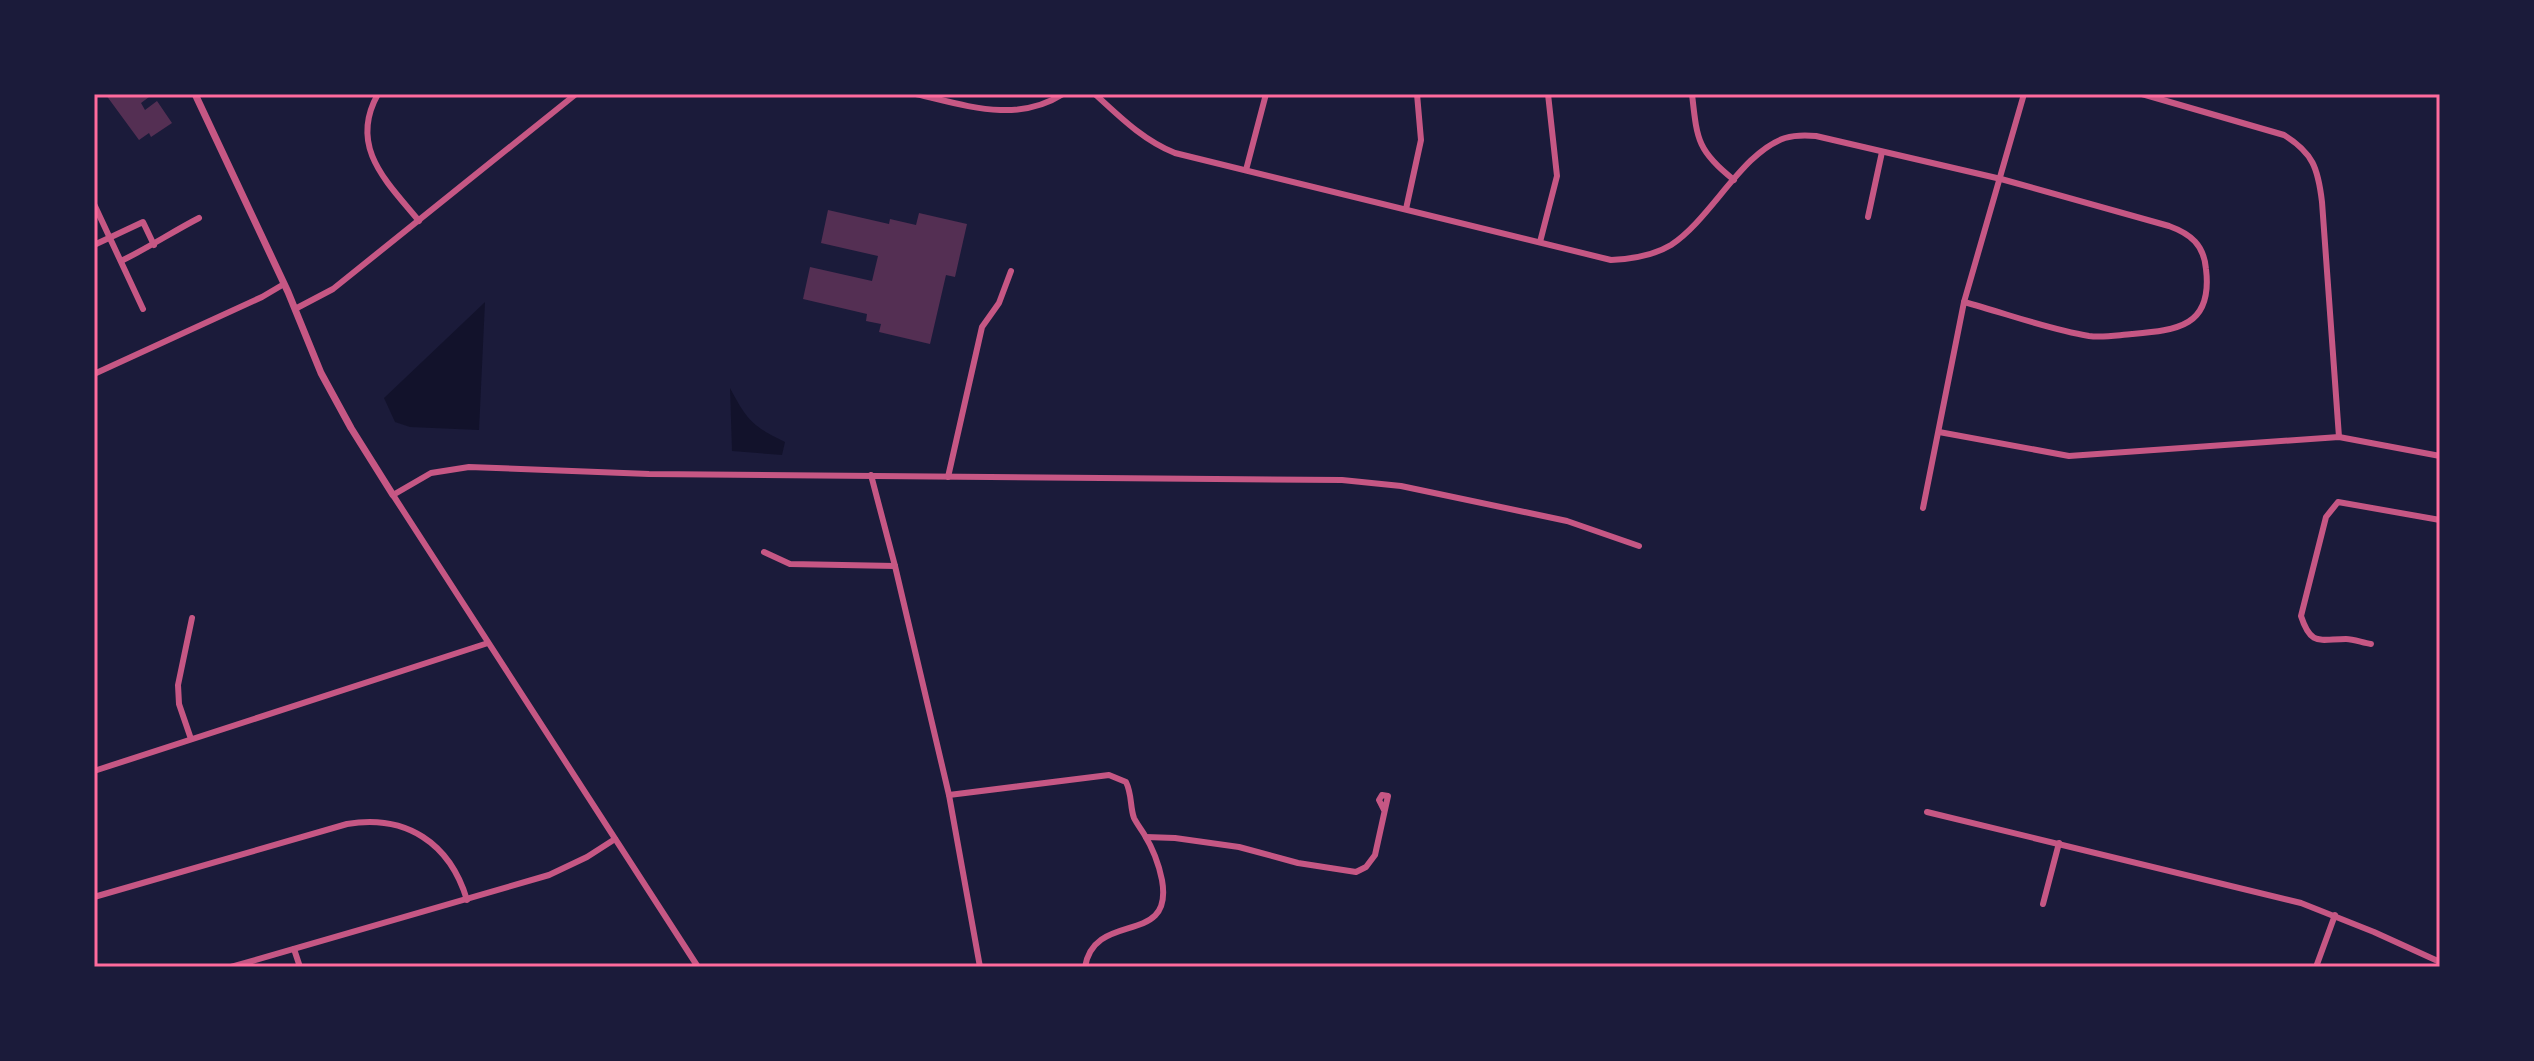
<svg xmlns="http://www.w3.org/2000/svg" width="2534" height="1061" font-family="Commissioner,sans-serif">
  <rect width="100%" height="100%" fill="#1b1b3a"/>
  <!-- water -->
  <g fill="#12122b">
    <polygon points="485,302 479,430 410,427 395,422 384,398"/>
    <path d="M 730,388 C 747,420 752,426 785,442 L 782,455 L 732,451 Z"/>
  </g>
  <!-- building -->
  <g fill="#542f53">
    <polygon points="108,94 153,94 141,103 145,110 157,101 172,123 151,137 149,133 139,140 106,95"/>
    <polygon points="828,210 889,224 890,219 916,225 919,213 967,224 955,277 946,275 930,344 879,332 881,324 866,321 867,314 803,299 810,267 872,281 878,256 821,243"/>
  </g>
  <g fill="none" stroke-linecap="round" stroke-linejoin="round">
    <!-- minor -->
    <g stroke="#c65784" stroke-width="6">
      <path d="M 378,94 C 348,147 387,182 419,221"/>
      <path d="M 916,94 C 965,105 1016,124 1063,94"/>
      <path d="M 1095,94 C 1120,117 1143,140 1175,153 L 1611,260 C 1632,259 1653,256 1671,245 C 1711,219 1742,152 1785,138 C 1795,135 1806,135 1816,136 L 2001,179 L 2169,226 C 2191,234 2204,245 2206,269 C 2213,327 2177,330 2132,334 C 2118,335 2103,338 2089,336 C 2047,329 2005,313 1964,302"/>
      <path d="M 1692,94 C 1697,139 1697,151 1734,180"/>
      <path d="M 2142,94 L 2284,135 C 2313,153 2318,168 2322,202 L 2339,437"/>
      <polyline points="1246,170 1266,94"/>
      <polyline points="94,204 143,309"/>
      <polyline points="1406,209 1421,140 1417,94"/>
      <polyline points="1868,217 1882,152"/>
      <polyline points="1540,242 1557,176 1548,94"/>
      <polyline points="94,245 143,222 154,245"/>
      <path d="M 121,261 C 148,248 172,232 199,218"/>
      <polyline points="295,309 333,289 576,94"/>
      <polyline points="94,374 262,297 284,284"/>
      <polyline points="1939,432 2069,456 2339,437 2440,456"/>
      <polyline points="871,475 895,566 949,795 980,967"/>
      <polyline points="948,477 982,327 999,303 1011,271"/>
      <polyline points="1923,508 1964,302 2024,94"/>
      <polyline points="764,552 790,564 895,566"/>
      <path d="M 2371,644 C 2363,643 2354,639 2346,639 C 2320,639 2311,647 2301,616 L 2326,517 L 2338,502 L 2440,520"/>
      <polyline points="191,739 179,704 178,685 192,618"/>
      <polyline points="94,771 488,643"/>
      <path d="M 949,795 L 1109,775 L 1126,782 C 1132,794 1130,807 1134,818 C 1137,824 1141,829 1144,834 C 1152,847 1159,865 1162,880 C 1174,948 1095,909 1085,967"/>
      <polyline points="1927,812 2301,903 2374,932 2440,962"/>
      <polyline points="1146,837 1175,838 1239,847 1298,863 1356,872 1366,867 1375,855 1388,796 1382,795 1379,800 1384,810"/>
      <path d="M 94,897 L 347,824 C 406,814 450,843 467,900"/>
      <polyline points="2043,904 2059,843"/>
      <polyline points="294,949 300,967"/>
      <polyline points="231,967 549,875 587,857 615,839"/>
      <polyline points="698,967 393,495 431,473 469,467 649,474 1342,480 1401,486 1567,521 1639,546"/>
      <polyline points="2316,967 2335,915"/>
    </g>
    <!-- tertiary -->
    <polyline stroke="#c65784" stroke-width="7" points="195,94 288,292 321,373 351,428 393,495"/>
  </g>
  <!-- border -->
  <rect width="2534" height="1061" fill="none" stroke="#1b1b3a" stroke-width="192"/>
  <rect x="96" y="96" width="2342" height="869" fill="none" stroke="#ff6b9d" stroke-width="3"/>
</svg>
